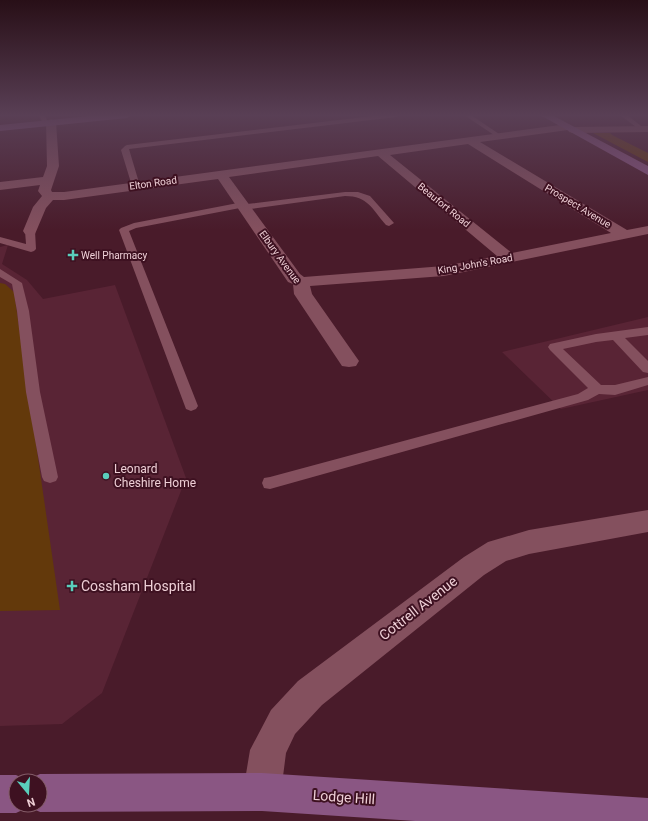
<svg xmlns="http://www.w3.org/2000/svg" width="648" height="821" font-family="Roboto,sans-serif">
  <rect width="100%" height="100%" fill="#491b2a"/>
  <!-- built -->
  <g fill="#592435">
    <polygon points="8,245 2,264 27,280 43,299 115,285 186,478 102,693 62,724 0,726 0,247"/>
    <polygon points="648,317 648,390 561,409 502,352"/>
  </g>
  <!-- green -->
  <g fill="#63390b">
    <polygon points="593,133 610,133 612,135 648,153 648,162"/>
    <polygon points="0,283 5,284 14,292 60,610 0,611"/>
  </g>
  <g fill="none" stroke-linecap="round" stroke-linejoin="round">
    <!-- lane -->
    <g fill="#84505e" fill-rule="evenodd">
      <polygon points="39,115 45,115 48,123 47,124 43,124"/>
      <polygon points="381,115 399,115 396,117 129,149 140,186 136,188 132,186 121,150 125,146 127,145"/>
      <polygon points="464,115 471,115 502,136 497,137"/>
      <polygon points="620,115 627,115 645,129 640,130"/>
      <path d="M 345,192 L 358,192 L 370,196 L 394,223 L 389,226 L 386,225 C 372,209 368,196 345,196 L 244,210 L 240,208 L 136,228 L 129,231 L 198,406 L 196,409 L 191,411 L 186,409 L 119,230 L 121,228 L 134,223 L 243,202 L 247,204 Z"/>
      <polygon points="30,228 35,231 36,249 34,251 31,252 0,243 0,237 26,244 25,231"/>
      <polygon points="0,269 22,283 29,311 40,392 58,477 56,481 50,483 44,481 42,477 26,392 17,311 12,284 0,277"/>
      <polygon points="648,327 648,335 625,338 648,361 648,373 643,372 613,340 596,342 563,349 601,385 615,385 648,377 648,385 615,395 599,394 588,400 270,489 264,488 262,483 264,478 270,477 578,394 588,388 550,350 548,347 550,344 596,334"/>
    </g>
    <!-- street -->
    <g fill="#84505e" fill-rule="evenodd">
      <path d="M 51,119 L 56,122 L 59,166 L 51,190 L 52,192 L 64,192 L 567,124 L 572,127 L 648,126 L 648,132 L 573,133 L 569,132 L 568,130 L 480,142 L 627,230 L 648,226 L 648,234 L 444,276 L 310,286 L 312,294 L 359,361 L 356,366 L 349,367 L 342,366 L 294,294 L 293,284 L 288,282 L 218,179 L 64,200 L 53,200 L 46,208 L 35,234 L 30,235 L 25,234 L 23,231 L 33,207 L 42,196 L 38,191 L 40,185 L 0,190 L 0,182 L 43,177 L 47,166 L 46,122 ZM 468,144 L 611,233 L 512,253 L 390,155 ZM 378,156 L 497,256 L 444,266 L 304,277 L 300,274 L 229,177 Z"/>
      <polygon points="648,510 648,532 529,554 506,561 484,575 322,705 295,734 286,753 281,792 275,805 262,811 249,805 243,792 250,750 271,710 298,681 464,557 488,542 529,530"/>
    </g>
    <!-- secondary -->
    <g fill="#8a5683" fill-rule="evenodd">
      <polygon points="99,115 132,115 127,118 0,131 0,125"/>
      <polygon points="540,115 552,115 648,166 648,175"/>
      <path d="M 262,773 L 648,798 L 648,821 L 415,821 L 262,811 L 40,812 L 29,807 L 16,813 L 0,813 L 0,775 L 16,775 L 27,780 L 40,774 ZM 16,781 L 40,781 L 40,805 L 16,805 Z"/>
    </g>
  </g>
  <!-- sky -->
  <linearGradient id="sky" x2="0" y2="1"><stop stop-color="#280f17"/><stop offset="0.5" stop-color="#593f55"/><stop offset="1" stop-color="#593f55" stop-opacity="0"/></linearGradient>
  <rect width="648" height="230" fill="url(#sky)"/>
  <!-- markers -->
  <g fill="#5acebc" stroke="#3e1121" stroke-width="1.5">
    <path d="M71 249h4v4h4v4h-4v4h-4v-4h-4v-4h4z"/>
    <circle cx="106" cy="476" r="4"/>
    <path d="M70 580h4v4h4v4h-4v4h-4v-4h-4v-4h4z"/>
  </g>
  <g text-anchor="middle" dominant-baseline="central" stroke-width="4" stroke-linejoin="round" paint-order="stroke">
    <!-- far-street labels -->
    <g font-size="10" fill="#eecfd6" stroke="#3e1121">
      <text transform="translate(153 183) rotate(-8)">Elton Road</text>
      <text transform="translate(444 205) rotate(39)">Beaufort Road</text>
      <text transform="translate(578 206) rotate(31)">Prospect Avenue</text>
      <text transform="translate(280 257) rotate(54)">Elbury Avenue</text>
      <text transform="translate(475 264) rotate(-10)">King John's Road</text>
    </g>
    <!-- far-poi labels -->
    <g font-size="10" fill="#eecfd6" stroke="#3e1121" text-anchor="start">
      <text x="81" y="255">Well Pharmacy</text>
    </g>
    <!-- poi labels -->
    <g font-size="12" fill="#eecfd6" stroke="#3e1121" text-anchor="start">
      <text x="114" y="469">Leonard<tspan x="114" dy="14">Cheshire Home</tspan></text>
    </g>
    <!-- near-poi labels -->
    <g font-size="14" fill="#eecfd6" stroke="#3e1121" text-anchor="start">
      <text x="81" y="586">Cossham Hospital</text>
    </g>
    <!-- near-street labels -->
    <g font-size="14" fill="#eecfd6" stroke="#3e1121">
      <text transform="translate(418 608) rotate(-38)">Cottrell Avenue</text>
      <text transform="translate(344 797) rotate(4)">Lodge Hill</text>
    </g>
  </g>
  <!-- north arrow -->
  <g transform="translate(28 793) rotate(162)"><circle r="19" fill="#3e1121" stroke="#845d69"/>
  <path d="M0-3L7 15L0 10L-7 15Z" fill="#5acebc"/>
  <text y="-6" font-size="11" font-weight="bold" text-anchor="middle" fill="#eecfd6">N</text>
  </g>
</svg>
